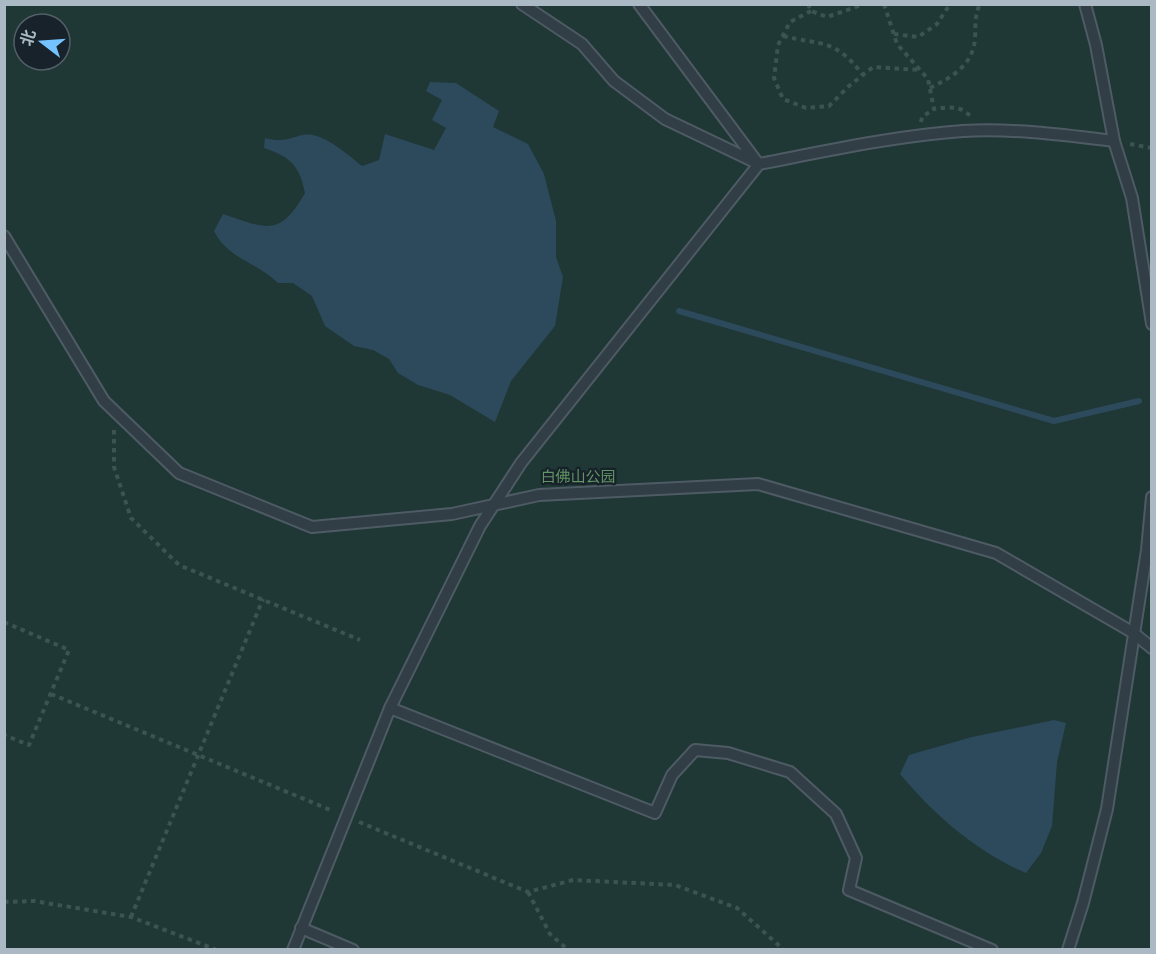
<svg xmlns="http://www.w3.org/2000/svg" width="1156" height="954" font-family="Signika,'Noto Sans SC',sans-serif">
  <rect width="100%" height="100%" fill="#1d2c36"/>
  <!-- green -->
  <path fill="#1f3735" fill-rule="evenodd" d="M 5,5 L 1151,5 L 1151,949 L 5,949 ZM 24,24 L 60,24 L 60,60 L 24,60 Z"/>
  <!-- water -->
  <g fill="#2d4a5c">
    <path d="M 430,82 L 456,83 L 499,111 L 493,127 L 528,144 L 544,174 L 556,221 L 556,257 L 563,277 L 555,326 L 511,381 L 495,422 L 450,395 L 418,385 L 398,373 L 389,359 L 373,350 L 354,346 L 325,326 L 312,296 L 293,283 L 278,283 C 257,262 228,259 214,231 L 223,214 C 267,229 280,237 305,193 C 299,164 290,157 264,148 L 265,138 C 288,145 298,132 313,135 C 331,139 348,155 362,166 L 379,160 L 385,134 L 434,150 L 446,128 L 432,120 L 442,100 L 426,91 Z"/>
    <path d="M 1054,720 L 1066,723 L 1057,762 L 1052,826 L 1041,853 L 1026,873 C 977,852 934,815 900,774 L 909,755 L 972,737 Z"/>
  </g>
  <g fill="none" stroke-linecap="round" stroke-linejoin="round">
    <!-- stream -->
    <polyline stroke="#2d4a5c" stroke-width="6" points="679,311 1054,421 1139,401"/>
    <!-- service casing -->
    <g stroke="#4e5b64" stroke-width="14">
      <g id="service">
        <polyline points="522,4 582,44 614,81 665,119 759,164"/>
        <polyline points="639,4 757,162"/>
        <polyline points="1085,4 1096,45 1114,141 1132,198 1152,324"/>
        <polyline points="4,236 104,401 179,473 312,527 452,514 539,495 758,484 996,553 1132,632 1152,648"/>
        <polyline points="390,708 655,813 672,775 695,750 728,753 790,772 836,814 856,858 849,890 992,950"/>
        <polyline points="301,928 353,950"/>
        <path d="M 293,950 L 390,708 L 480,526 L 521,463 L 759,164 C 826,151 894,136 963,131 C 1013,128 1065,135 1114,141"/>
        <polyline points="1068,950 1083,903 1107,809 1147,550 1152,497"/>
      </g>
    </g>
    <!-- path -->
    <g stroke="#3c5352" stroke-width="4" stroke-dasharray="4.5 4.5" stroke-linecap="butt">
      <polyline points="808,4 811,11 827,17 864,4"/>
      <path d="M 884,4 L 897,44 L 928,79 L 934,109 C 948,107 961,105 970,116"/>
      <polyline points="811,11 790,22 778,45 774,78 783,99 806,108 829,106 849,86 873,67 919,70"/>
      <polyline points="894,34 918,37 937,24 950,4"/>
      <path d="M 783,36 C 824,46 834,38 863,75"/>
      <path d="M 930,88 C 952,77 974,65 975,37 C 976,23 974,17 980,4"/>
      <polyline points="921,122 922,117 934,109"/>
      <polyline points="1130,144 1152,148"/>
      <polyline points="114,430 114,467 131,518 179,565 360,640"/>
      <polyline points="4,591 4,592"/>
      <polyline points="4,622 69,650 29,745 4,735"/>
      <polyline points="51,694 333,811"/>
      <polyline points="359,822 528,892 573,880 675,885 737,908 784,950"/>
      <polyline points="528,892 550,934 568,950"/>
      <polyline points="4,902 34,901 131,917 217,950"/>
      <polyline points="131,917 263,599"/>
    </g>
    <!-- service -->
    <use href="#service" stroke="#313e46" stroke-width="10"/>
  </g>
  <g text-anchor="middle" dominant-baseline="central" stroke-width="4.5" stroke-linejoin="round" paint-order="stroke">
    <!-- park labels -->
    <g font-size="15" fill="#619564" stroke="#17222a">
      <text x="578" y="477">白佛山公园</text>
    </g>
  </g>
  <!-- border -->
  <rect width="1156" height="954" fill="none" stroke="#aab9c4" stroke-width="12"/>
  <!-- north arrow -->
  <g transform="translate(42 42) rotate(287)"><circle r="28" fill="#17222a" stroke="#525e68" stroke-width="1.5"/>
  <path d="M0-4.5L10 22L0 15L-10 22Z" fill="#75c3fe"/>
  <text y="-9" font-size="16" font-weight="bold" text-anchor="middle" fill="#aab9c4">北</text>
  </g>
</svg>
